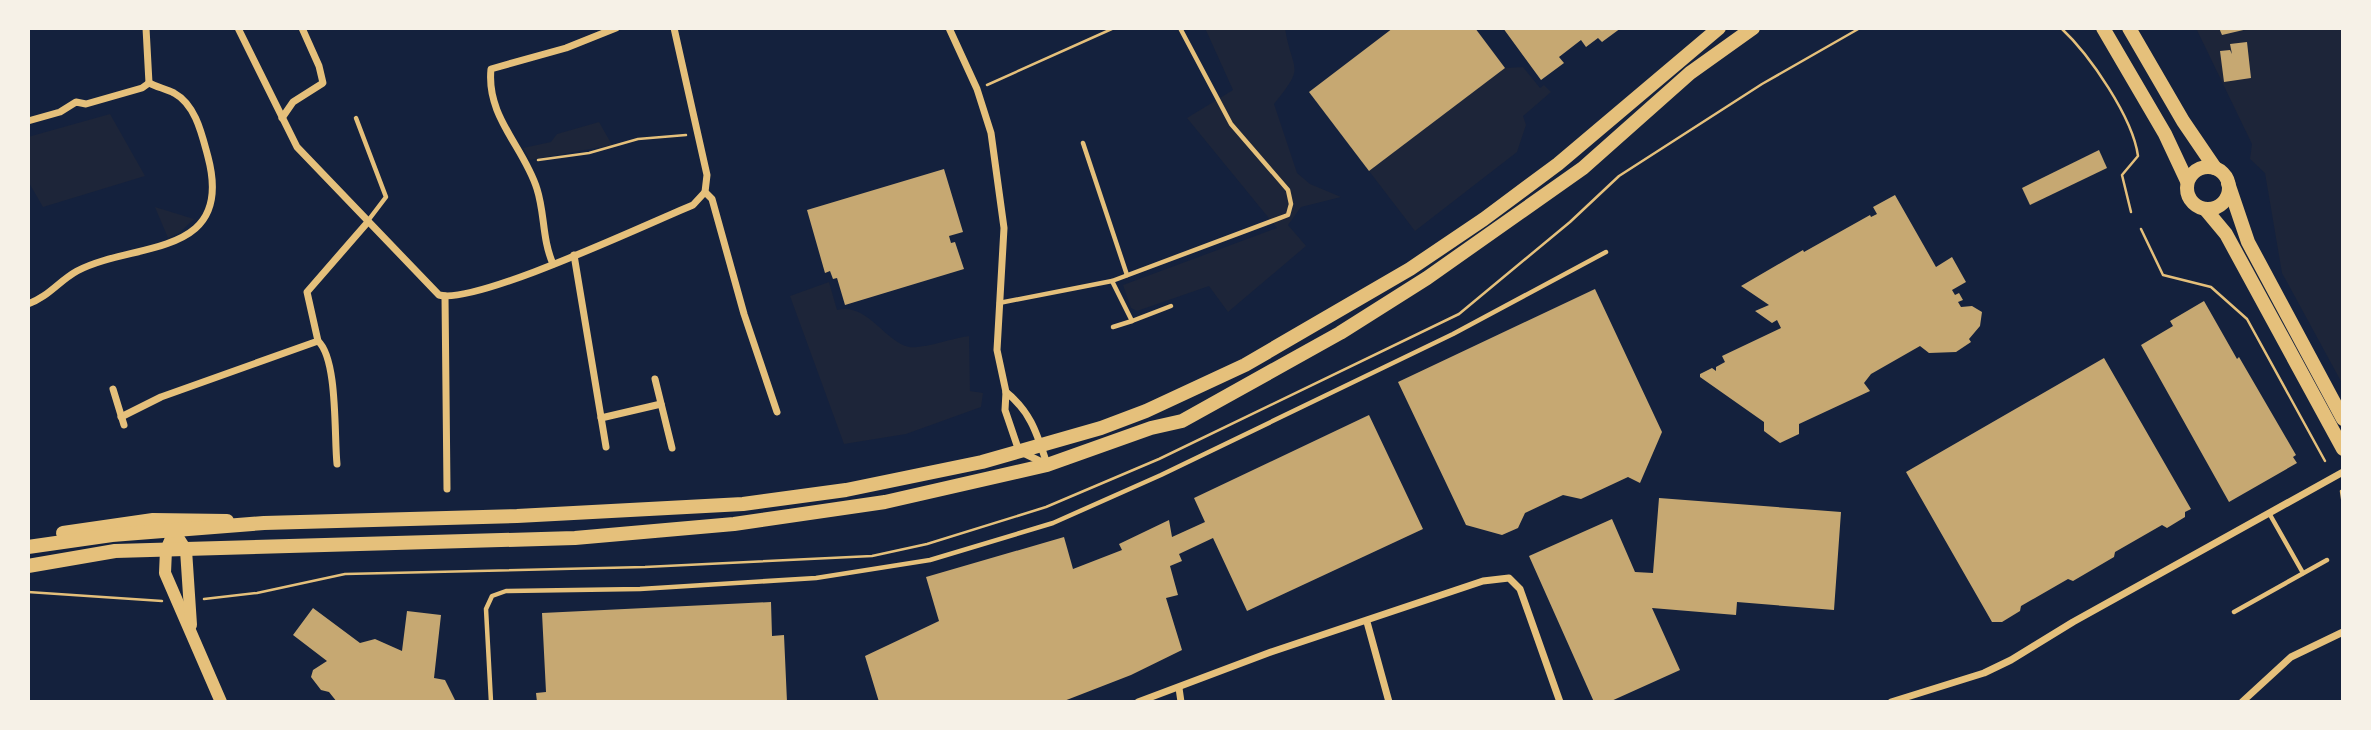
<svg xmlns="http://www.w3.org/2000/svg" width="2371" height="730" font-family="Georgia,serif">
  <rect width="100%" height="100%" fill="#14213d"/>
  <!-- green -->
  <g fill="#1d2539">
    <path d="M 1205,28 L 1285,28 C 1292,73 1307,64 1274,104 L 1297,173 L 1310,184 L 1341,197 L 1301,207 L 1288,225 L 1306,246 L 1228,312 L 1209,286 L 1137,311 L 1131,308 L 1123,285 L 1277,228 L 1187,118 L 1233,90 Z"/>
    <polygon points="2196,28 2343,28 2343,385 2282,273 2265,173 2250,159 2252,144"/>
    <polygon points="1523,67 1540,88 1544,85 1551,92 1523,116 1526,125 1517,152 1415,231 1369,171 1505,68"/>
    <polygon points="110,114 145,176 43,207 28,181 28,137"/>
    <polygon points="599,122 612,145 530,160 523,148 551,142 557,134"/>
    <polygon points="155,207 194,219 179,233 168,238"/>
    <path d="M 829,282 L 837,310 C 867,302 884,341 909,347 C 924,349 953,338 969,336 L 970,391 L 983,393 L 981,407 L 906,434 L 844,444 L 790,296 Z"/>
  </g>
  <!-- building -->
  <g fill="#c6a872">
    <polygon points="1393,28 1475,28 1505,68 1369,171 1309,92"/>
    <polygon points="1503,28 1621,28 1602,42 1598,38 1586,47 1581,40 1559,57 1564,63 1541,80"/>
    <polygon points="2219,28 2252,28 2222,35"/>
    <polygon points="2247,42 2251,78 2224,82 2220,51 2230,50 2232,54 2230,44"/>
    <polygon points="2099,150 2107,168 2030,205 2022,188"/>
    <polygon points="944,169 963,232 949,236 951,243 955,242 964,269 845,305 837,278 833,279 830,271 825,273 807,210"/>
    <polygon points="1895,195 1936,267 1952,257 1966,282 1952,290 1955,295 1959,293 1963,300 1958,302 1961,307 1972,306 1982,312 1980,326 1969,339 1971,342 1956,352 1929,353 1920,346 1871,374 1864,383 1870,391 1799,424 1799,434 1780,443 1764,431 1764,422 1700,377 1700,374 1712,368 1716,371 1716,367 1725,362 1722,356 1781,328 1777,320 1772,323 1755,311 1769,305 1741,286 1803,250 1804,252 1870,215 1871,217 1877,214 1873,207"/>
    <polygon points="1595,289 1662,432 1640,483 1628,477 1581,499 1563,495 1525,513 1518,528 1502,535 1466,525 1398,382"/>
    <polygon points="2204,301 2237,359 2239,357 2296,455 2293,457 2297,463 2229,502 2141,345 2173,326 2170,321"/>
    <polygon points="2104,358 2191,509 2185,512 2185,517 2167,528 2162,525 2115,552 2114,557 2073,581 2068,579 2021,606 2020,611 2002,622 1992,622 1906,472"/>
    <polygon points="1369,415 1423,529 1247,611 1213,538 1179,554 1182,561 1170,566 1178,595 1166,598 1182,650 1131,675 1064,701 879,702 865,656 939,621 926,577 1064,537 1073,569 1122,550 1119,544 1169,520 1172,537 1205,522 1194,498"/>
    <polygon points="1659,498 1841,512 1834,610 1737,602 1736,615 1652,608 1680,670 1609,702 1594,702 1529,556 1612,519 1635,572 1653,573"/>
    <polygon points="771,602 772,636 784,635 787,702 537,702 536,693 546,692 542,613"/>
    <polygon points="313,608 360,643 375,639 402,651 407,611 441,615 434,678 445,680 456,702 337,702 329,692 321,690 311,677 313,670 327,661 293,635"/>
  </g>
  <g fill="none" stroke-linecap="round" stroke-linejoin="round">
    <!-- path -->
    <g stroke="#e5c07b" stroke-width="2.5">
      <path d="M 2061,28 C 2090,55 2133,118 2138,156 L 2122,175 L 2131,212"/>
      <polyline points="987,85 1114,28"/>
      <polyline points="538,160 589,153 638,139 686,135"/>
      <polyline points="2141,229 2163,275 2211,287 2247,319 2325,461"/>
      <polyline points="2341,491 2343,505"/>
      <polyline points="28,592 162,601"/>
      <polyline points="204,599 257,593 345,574 645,567 872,556 927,544 1046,507 1159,459 1459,314 1570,222 1619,176 1762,84 1860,28"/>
    </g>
    <!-- service -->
    <g stroke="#e5c07b" stroke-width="4.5">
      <polyline points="356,118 386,197 367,222"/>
      <polyline points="1083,143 1127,275"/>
      <polyline points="1112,281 1132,321 1113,327"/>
      <polyline points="999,303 1112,281 1288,215 1291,204 1288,190 1231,124 1180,28"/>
      <polyline points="1132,321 1171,306"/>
      <polyline points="2269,513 2303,573"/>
      <polyline points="2234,612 2327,560"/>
      <polyline points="491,702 486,609 492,596 506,591 640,589 816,578 930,560 1053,523 1161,475 1453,334 1606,252"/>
    </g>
    <!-- minor -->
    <g stroke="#e5c07b" stroke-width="7">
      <polyline points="146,28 149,83"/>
      <path d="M 238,28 L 297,147 L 439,295 C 476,305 649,223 693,205 L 705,192"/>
      <polyline points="674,28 707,175 705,192 712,199 744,314 777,412"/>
      <polyline points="949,28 977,89 991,133 1004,228 997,350 1006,392 1005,410 1019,451 1044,463"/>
      <polyline points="282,118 293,102 323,83 319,66 302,28"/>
      <polyline points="28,121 60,112 76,102 86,104 142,88 149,83"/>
      <polyline points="574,255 606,447"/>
      <path d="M 553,264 C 542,239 545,214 537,189 C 524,147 486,117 491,69 L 566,48 L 616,28"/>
      <polyline points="445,296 447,489"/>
      <path d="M 28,304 C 48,297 59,281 77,271 C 134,241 235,259 208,157 C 202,135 196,105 174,93 C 166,89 157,87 149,83"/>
      <path d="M 318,341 C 338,359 334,436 337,464"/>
      <polyline points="655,379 672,448"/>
      <polyline points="113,389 124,425"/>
      <path d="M 1006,392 C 1031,412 1037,434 1047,464"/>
      <polyline points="121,417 161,397 318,341 307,292 367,223"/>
      <polyline points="601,418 661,404"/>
      <polyline points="1367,622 1389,702"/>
      <polyline points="1179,688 1181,702"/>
      <polyline points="1138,702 1271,652 1483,581 1509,578 1520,589 1560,702"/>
      <polyline points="1891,702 1984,673 2011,660 2073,622 2343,472"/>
      <polyline points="2242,702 2291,657 2343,632"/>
    </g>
    <!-- tertiary -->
    <g stroke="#e5c07b" stroke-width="12">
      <polyline points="174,531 166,550 165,573 221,702"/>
      <polyline points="174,531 186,550 191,625"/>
    </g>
    <!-- primary -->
    <g stroke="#e5c07b" stroke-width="14">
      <polyline points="2103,28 2165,134 2187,181"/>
      <polyline points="2129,28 2183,121 2215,168"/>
      <circle cx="2208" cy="188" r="21"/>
      <polyline points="2228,183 2248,242 2343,419"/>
      <polyline points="2206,210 2226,234 2343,449"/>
      <polyline points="63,533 153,520 227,521"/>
      <polyline points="28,547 112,535 264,523 517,516 743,504 846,490 982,462 1101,428 1146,411 1245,365 1410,269 1484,219 1558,164 1719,28"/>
      <polyline points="28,566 115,551 575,538 734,524 885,502 1047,465 1151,428 1182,421 1340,333 1427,278 1583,168 1690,73 1753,28"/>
    </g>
  </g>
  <!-- border -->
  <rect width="2371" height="730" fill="none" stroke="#f6f1e7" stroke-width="60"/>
</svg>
